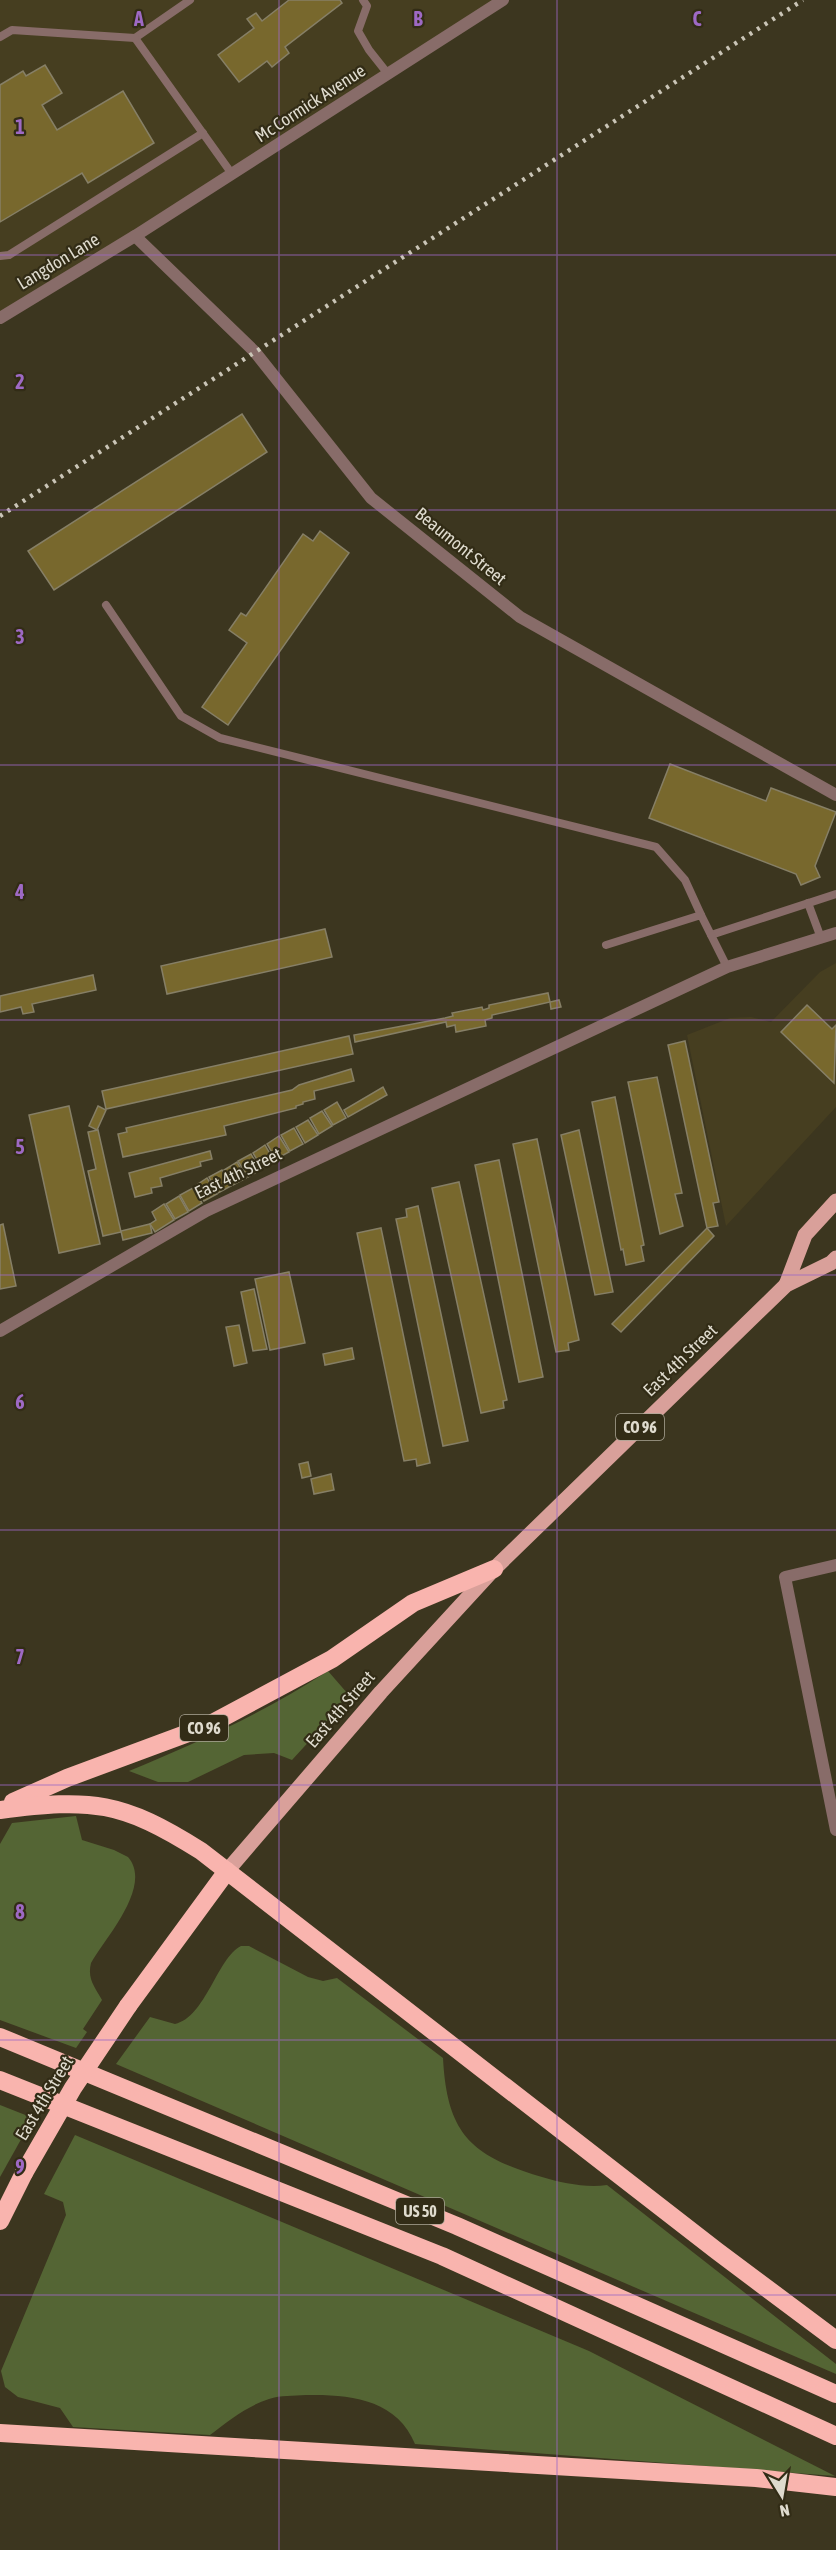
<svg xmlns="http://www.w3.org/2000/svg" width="836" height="2550" font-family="'Asap Condensed',sans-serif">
  <rect width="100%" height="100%" fill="#3c361f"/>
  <!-- built -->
  <g fill="#463e20">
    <polygon points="0,0 503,0 0,318"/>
    <polygon points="836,963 836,1107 726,1226 687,1035 730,1018 751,1017 771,1022 820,972"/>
  </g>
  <!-- green -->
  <g fill="#546534">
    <path d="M 328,1671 L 348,1694 L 325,1724 L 292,1760 L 274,1753 L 244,1755 L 188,1782 L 158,1782 L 129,1771 C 199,1742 265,1712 328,1671 Z"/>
    <path d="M 76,1816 L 82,1840 L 114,1850 L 128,1857 C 153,1886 106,1937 91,1963 C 87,1979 95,1987 102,2000 L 83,2029 L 87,2032 L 76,2048 L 0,2020 L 0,1844 L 12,1823 Z"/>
    <path d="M 241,1946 L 249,1946 L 308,1977 L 323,1981 L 337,1978 L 443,2058 C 447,2134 471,2156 542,2177 C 562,2183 586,2188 607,2185 L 836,2364 L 836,2374 L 116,2064 L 150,2017 L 175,2024 C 206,2017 217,1958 241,1946 Z"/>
    <polygon points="0,2105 33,2118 0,2177"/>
    <path d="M 75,2135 L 589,2351 L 835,2476 L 415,2444 C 397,2399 349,2394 306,2395 C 293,2396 281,2395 269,2399 C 247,2406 228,2421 210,2435 L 73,2427 L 60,2408 L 18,2397 L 5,2387 L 1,2371 L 66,2215 L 63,2202 L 44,2194 Z"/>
  </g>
  <!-- building -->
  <g fill="#78682d" stroke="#867f66" stroke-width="1.5">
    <polygon points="289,0 340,0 342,3 285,47 289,53 272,67 267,61 239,82 218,55 254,28 247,19 256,13 262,21"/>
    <polygon points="45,65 62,93 42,105 57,130 123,91 154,143 88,183 82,173 0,222 0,85 23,71 26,76"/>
    <polygon points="242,414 267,452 54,590 28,551"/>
    <polygon points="320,531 349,553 228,725 202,707 247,643 229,630 241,613 246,616 303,534 313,541"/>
    <polygon points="670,764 766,801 771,788 836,812 815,866 820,877 801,885 796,874 649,818"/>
    <polygon points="325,929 332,957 167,994 161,966"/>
    <polygon points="93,975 96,990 32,1004 34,1012 23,1014 21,1007 0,1012 0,996"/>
    <polygon points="548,993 550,1002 492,1015 492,1018 485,1020 486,1026 456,1032 455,1025 447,1027 446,1022 355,1042 354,1035 445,1018 453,1016 452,1013 482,1007 483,1010 489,1008 489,1005"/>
    <polygon points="559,1000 561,1007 551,1009 550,1002"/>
    <polygon points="807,1005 832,1029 836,1025 834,1083 781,1032"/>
    <polygon points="349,1036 353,1054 106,1109 102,1091"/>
    <polygon points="685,1041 719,1202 713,1203 718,1226 707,1228 668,1045"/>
    <polygon points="351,1069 354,1081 314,1091 315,1099 303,1102 303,1104 296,1106 296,1108 224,1126 226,1135 123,1157 118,1134 127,1132 126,1128 292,1090 299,1085"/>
    <polygon points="657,1077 682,1193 675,1194 683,1226 660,1234 628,1082"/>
    <polygon points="383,1087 387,1095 348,1117 344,1110"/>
    <polygon points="615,1097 644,1245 641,1246 644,1261 626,1265 623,1249 621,1250 592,1102"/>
    <polygon points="337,1102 346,1118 333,1125 324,1110"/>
    <polygon points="69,1106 100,1244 59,1253 29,1115"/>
    <polygon points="98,1106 106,1110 97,1130 89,1126"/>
    <polygon points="322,1111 332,1126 319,1134 310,1118"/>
    <polygon points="308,1120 318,1135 305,1143 296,1127"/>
    <polygon points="294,1128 303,1144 290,1151 281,1135"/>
    <polygon points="98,1130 121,1232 103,1236 88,1171 96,1169 88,1132"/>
    <polygon points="579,1130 613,1292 595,1295 561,1135"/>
    <polygon points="279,1136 289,1152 276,1159 267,1144"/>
    <polygon points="537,1139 579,1340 568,1343 569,1350 556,1352 513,1144"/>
    <polygon points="265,1145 274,1161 262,1168 253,1153"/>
    <polygon points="210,1151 212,1159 200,1162 201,1166 160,1178 162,1186 151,1188 152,1193 135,1197 129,1173"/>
    <polygon points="251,1154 260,1170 248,1177 238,1161"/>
    <polygon points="499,1160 543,1377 519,1382 475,1165"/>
    <polygon points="237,1162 246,1178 233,1185 224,1170"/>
    <polygon points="222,1170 231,1186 218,1193 209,1177"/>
    <polygon points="207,1178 217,1194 204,1201 195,1186"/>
    <polygon points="459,1182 507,1400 503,1401 504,1408 481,1413 432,1188"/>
    <polygon points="193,1188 202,1203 189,1211 180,1195"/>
    <polygon points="179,1196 188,1212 175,1219 166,1204"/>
    <polygon points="164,1204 174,1220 155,1232 150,1224 156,1220 152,1212"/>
    <polygon points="418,1206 468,1441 443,1446 396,1219 407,1217 406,1209"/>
    <polygon points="3,1224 16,1286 0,1289 0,1225"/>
    <polygon points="150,1224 152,1233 123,1240 121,1231"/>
    <polygon points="381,1228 430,1463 417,1466 416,1459 404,1461 357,1233"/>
    <polygon points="707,1228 714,1236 621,1332 612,1324"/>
    <polygon points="289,1272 305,1343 270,1350 255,1279"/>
    <polygon points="254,1289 267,1349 253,1351 241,1292"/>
    <polygon points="239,1325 247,1363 234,1366 226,1327"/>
    <polygon points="352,1348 354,1359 325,1365 323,1354"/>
    <polygon points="308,1462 311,1476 302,1478 299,1464"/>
    <polygon points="331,1474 334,1490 314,1494 311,1479"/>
  </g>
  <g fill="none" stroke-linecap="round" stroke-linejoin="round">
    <!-- lane -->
    <g stroke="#886c69" stroke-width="8">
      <polyline points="190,0 135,38 232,174"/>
      <polyline points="363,0 367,6 358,31 369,50 388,74"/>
      <polyline points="0,37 12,30 135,38"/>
      <polyline points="0,256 9,255 203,133"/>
      <polyline points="106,605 181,716 220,738 656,847 685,880 701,915"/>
      <polyline points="808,903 821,938"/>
      <polyline points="711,935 836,894"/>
      <polyline points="606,945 701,915 727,967"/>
    </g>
    <!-- street -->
    <g stroke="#886c69" stroke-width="12">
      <polyline points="135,236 255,352 371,498 520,617 836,795"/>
      <polyline points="0,318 135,236 503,0"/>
      <polyline points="0,1331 206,1211 727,967 836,933"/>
      <polyline points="836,1565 785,1577 836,1830"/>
    </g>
    <!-- primary -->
    <g stroke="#d9a09a" stroke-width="15">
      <polyline points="786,1285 805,1235 836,1201"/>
      <polyline points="227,1871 381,1692 494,1569 786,1285 831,1263 836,1258"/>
    </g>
    <!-- highway -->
    <g stroke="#f9b4ae" stroke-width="18">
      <polyline points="13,1802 67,1778 207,1726 332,1659 413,1603 494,1569"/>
      <path d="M 0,1810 C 92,1798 122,1801 201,1851 L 717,2251 L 836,2340"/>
      <polyline points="128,2006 227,1871"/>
      <polyline points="0,2037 457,2226 836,2394"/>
      <polyline points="0,2080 442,2256 836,2436"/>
      <polyline points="0,2221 24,2173"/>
      <polyline points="0,2433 756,2478 836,2487"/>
    </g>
    <!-- rail -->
    <polyline stroke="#cac5b7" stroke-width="4.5" stroke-dasharray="3 6" stroke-linecap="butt" points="0,516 803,0"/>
    <!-- highway-bridge -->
    <polyline stroke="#f9b4ae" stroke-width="18" points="24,2173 73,2088 128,2006"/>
  </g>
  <!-- grid -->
  <path fill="none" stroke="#9e69c4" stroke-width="1.5" stroke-opacity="0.55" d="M 279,0 L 279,2550M 557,0 L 557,2550M 0,255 L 836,255M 0,510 L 836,510M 0,765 L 836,765M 0,1020 L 836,1020M 0,1275 L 836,1275M 0,1530 L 836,1530M 0,1785 L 836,1785M 0,2040 L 836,2040M 0,2295 L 836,2295"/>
  <g text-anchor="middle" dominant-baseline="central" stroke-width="4.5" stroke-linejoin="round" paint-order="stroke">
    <!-- shield labels -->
    <g fill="#322c16" stroke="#aba697" stroke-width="1.5">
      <rect x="616" y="1414" width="48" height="26" rx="4.5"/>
      <rect x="180" y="1715" width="48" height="26" rx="4.5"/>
      <rect x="396" y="2198" width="48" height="26" rx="4.5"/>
    </g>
    <g font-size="16" font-weight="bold" fill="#dfdbce">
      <text x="640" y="1427">CO 96</text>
      <text x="204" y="1728">CO 96</text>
      <text x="420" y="2211">US 50</text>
    </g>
    <!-- street labels -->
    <g font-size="18" fill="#dfdbce" stroke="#322c16">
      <text transform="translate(310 103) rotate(-33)">Mc Cormick Avenue</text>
      <text transform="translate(58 261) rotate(-31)">Langdon Lane</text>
      <text transform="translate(461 546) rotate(39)">Beaumont Street</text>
      <text transform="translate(238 1173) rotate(-26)">East 4th Street</text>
      <text transform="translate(680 1360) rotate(-44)">East 4th Street</text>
      <text transform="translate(340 1709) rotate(-49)">East 4th Street</text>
      <text transform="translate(44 2098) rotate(-59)">East 4th Street</text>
    </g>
  </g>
  <g font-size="20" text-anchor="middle" font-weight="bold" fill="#9e69c4" stroke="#322c16" stroke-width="4.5" stroke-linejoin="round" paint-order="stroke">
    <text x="139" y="26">A</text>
    <text x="418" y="26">B</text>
    <text x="697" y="26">C</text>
    <text x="20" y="134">1</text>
    <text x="20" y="389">2</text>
    <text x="20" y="644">3</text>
    <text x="20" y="899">4</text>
    <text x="20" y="1154">5</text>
    <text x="20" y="1409">6</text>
    <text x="20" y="1664">7</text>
    <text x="20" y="1919">8</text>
    <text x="20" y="2174">9</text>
  </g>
  <!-- north arrow -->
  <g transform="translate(782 2496) rotate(169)" stroke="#322c16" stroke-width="4.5" paint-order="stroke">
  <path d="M0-4.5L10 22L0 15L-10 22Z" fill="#dfdbce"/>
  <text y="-9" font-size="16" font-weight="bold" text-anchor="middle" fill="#dfdbce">N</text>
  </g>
</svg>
